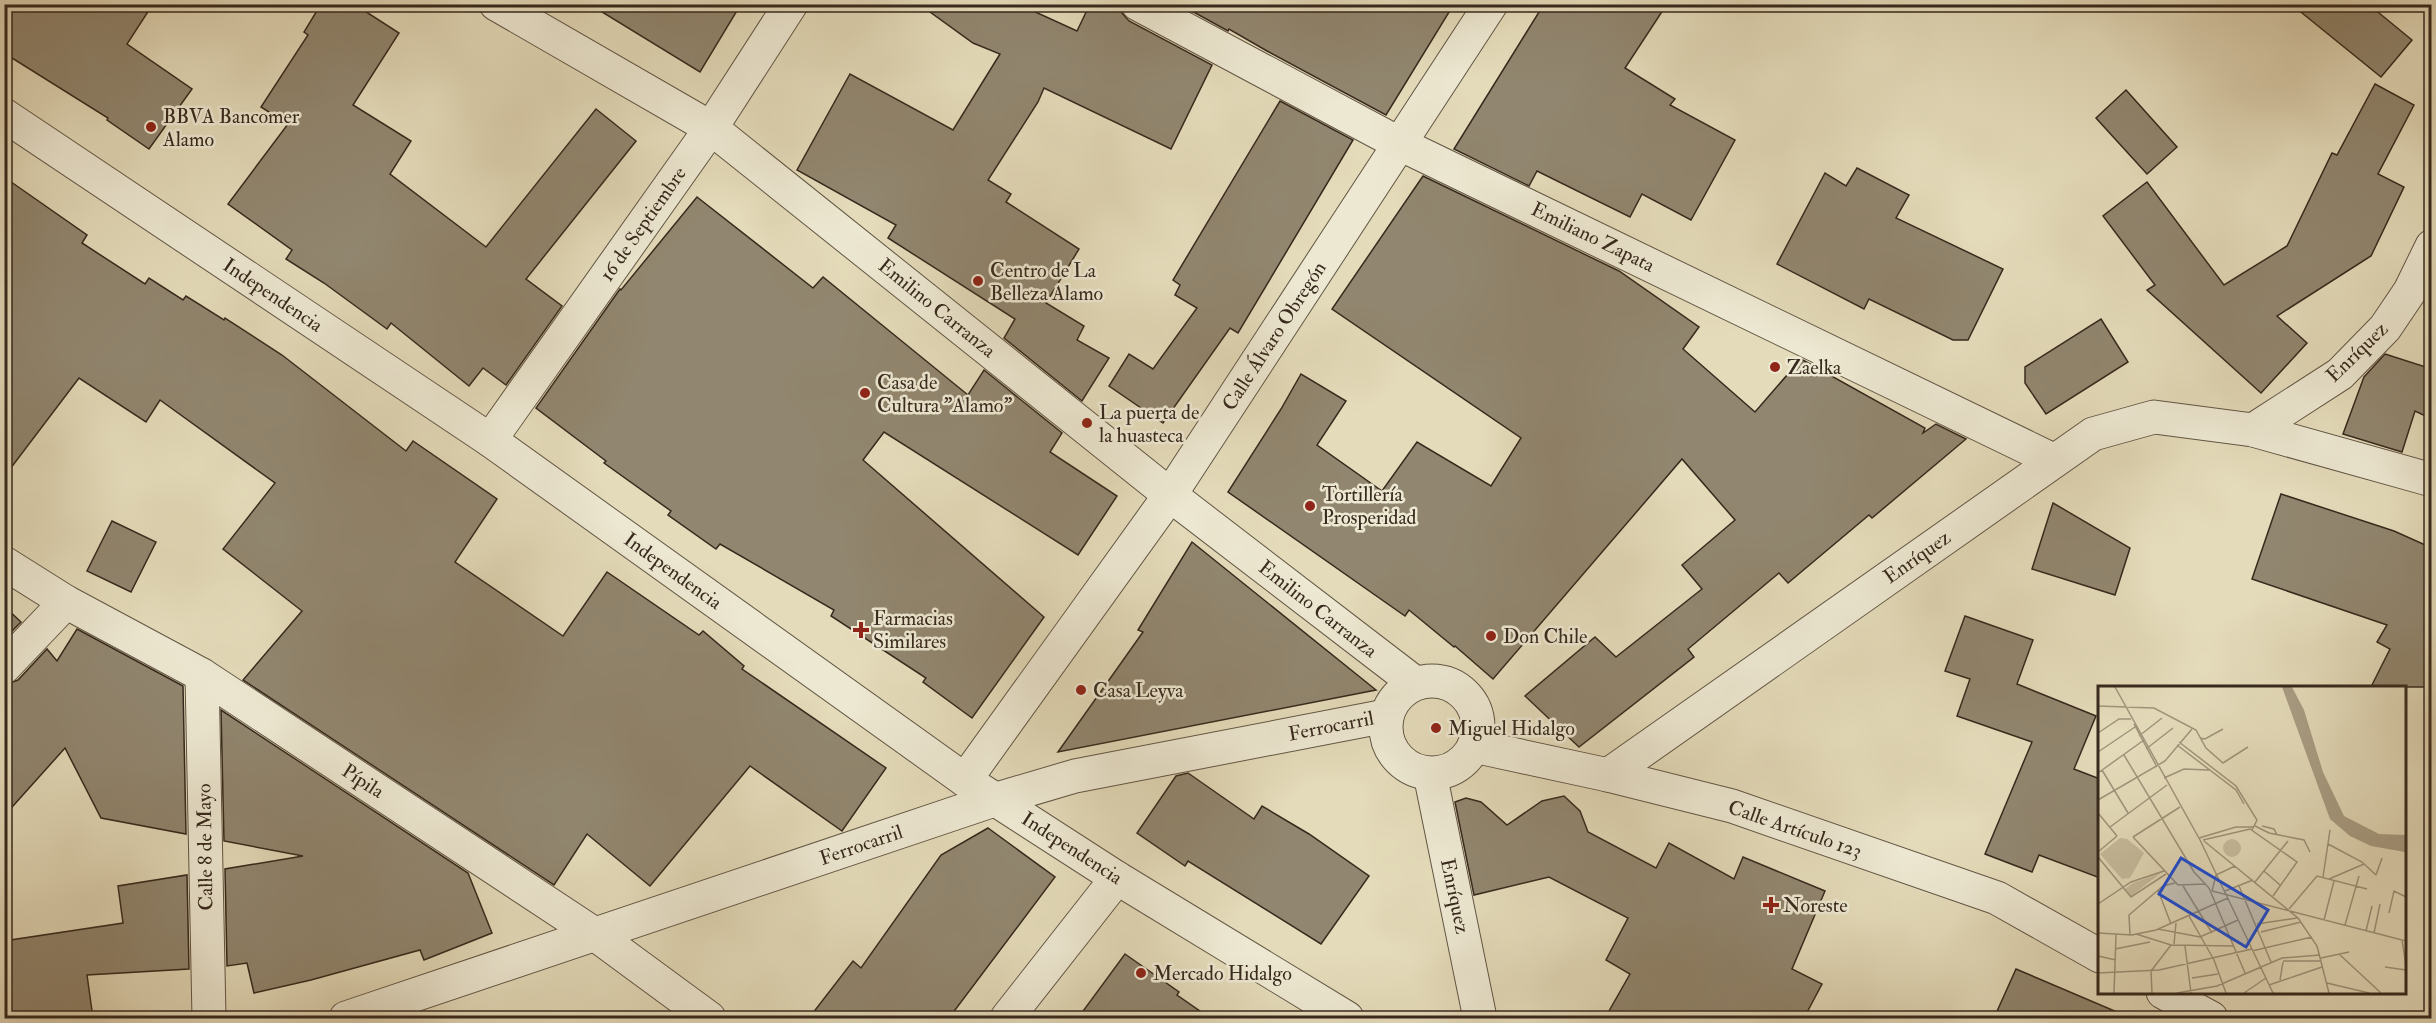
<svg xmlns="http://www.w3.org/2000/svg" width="2436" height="1023" font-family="'IM FELL Double Pica',serif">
  <rect width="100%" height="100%" fill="#e4dbba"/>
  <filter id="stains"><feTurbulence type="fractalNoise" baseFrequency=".00333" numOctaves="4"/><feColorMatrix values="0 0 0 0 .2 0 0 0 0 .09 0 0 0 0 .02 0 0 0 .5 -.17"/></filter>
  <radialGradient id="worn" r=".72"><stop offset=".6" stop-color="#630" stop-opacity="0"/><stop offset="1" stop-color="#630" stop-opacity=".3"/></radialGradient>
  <!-- building -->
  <g fill="#91866f" stroke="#37291d" stroke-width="1.5">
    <polygon points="4,4 153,4 127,44 192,89 149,149 107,120 108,118 4,53"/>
    <polygon points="321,4 354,4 399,33 353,105 411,141 390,174 486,247 596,109 636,141 526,279 562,306 506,385 483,368 469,386 391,323 387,329 324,283 286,259 292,250 228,204 288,124 261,107 308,35 304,32"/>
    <polygon points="589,4 741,4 700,72"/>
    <polygon points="919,4 1018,4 1077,31 1090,4 1119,4 1122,13 1129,21 1212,65 1171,149 1044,88 1038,102 988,180 1011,194 1006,202 1079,249 1046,303 1084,326 1077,340 1109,358 1082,401 1004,338 1015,319 888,238 896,225 797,170 850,74 953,130 1000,54 973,43"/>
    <polygon points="1179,4 1454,4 1386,115 1267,51 1229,29 1228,31"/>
    <polygon points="1544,4 1667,4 1625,68 1675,99 1670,105 1735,140 1691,220 1642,194 1630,217 1537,171 1529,186 1454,149"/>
    <polygon points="2291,4 2368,4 2412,40 2381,77"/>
    <polygon points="2375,84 2414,105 2378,174 2404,187 2371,256 2277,316 2307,343 2261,393 2147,290 2155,285 2103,216 2147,182 2224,285 2287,246 2332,153 2337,155"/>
    <polygon points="2126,90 2177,147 2147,174 2096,118"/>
    <polygon points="1280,101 1353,140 1238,333 1230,328 1163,423 1109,386 1129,354 1153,369 1197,308 1175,295 1180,285 1173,280"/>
    <polygon points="1857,168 1909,195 1896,218 2003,269 1968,340 1953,340 1869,299 1864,309 1777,264 1825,173 1846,186"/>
    <polygon points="1423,176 1619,271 1699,327 1683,349 1755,412 1801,359 1925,428 1923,433 1936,424 1966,439 1872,518 1869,515 1788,583 1779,573 1688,649 1694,657 1579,747 1525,696 1595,637 1616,657 1702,589 1682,565 1735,520 1682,459 1493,679 1455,646 1454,647 1409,610 1405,616 1228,492 1281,409 1301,374 1346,401 1317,445 1382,491 1417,442 1491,486 1521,438 1332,309"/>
    <polygon points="4,177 87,235 82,243 145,284 149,278 183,300 186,296 224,320 225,318 282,355 406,451 413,441 497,499 455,562 563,636 607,572 699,635 703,631 744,666 742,669 886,768 842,831 750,766 650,886 587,834 554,885 243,680 302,611 223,549 275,483 160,400 146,422 79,378 4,477"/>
    <polygon points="697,197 813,288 823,277 968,395 984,370 1062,433 1050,452 1117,496 1078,555 884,432 863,460 1044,617 972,718 923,682 926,678 831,616 834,610 720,544 716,549 668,515 671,511 604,463 606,461 536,408 620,289 621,290"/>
    <polygon points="2101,319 2128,362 2046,414 2025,383 2025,367"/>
    <polygon points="2385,354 2432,369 2432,419 2415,411 2402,452 2343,434 2364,377"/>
    <polygon points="2281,494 2394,531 2432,548 2432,687 2371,687 2390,649 2377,642 2387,625 2252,579"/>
    <polygon points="2053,503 2130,548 2115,595 2032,569"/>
    <polygon points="112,521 156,542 131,592 87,571"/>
    <polygon points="1192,542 1376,690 1058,752 1143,632 1138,630"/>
    <polygon points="4,606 21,622 4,639"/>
    <polygon points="1965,616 2033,640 2017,684 2096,716 2074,769 2100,779 2100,878 2039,855 2032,872 1985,854 2032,742 1957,716 1970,679 1945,671"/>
    <polygon points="77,629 183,686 186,834 101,818 65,748 4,816 4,685 18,680 47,649 57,661"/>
    <polygon points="221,710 468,873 492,933 424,960 420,950 311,980 254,993 247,963 227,966 225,869 303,856 224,841"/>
    <polygon points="1188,773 1254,819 1262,806 1309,834 1369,876 1321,944 1188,861 1185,866 1137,833 1176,776"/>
    <polygon points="1564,796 1580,811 1588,832 1656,868 1669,843 1734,879 1743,857 1825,891 1792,969 1822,984 1804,1018 1605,1018 1630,974 1606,960 1628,918 1549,877 1474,895 1455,802 1466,798 1481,802 1507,825 1542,801"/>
    <polygon points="988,828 1055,877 949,1018 809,1018 853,961 861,968 941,855"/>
    <polygon points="187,875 189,969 87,975 93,1018 4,1018 4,941 123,923 118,886"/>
    <polygon points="1125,954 1179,992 1177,995 1210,1018 1078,1018"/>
    <polygon points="2016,969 2131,1018 1994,1018"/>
  </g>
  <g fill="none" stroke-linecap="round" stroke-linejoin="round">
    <!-- minor casing -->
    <g stroke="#625644" stroke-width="35">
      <g id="minor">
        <polyline points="496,4 711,128 1170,495 1415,683"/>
        <polyline points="1138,4 1400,144 2053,460"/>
        <polyline points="4,115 490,440 965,780 1117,878 1347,1018"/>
        <polyline points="2253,430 2340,374 2385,328 2410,291 2432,246"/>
        <polyline points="490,440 711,128 791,4"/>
        <polyline points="4,563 66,602 202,675 596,935 709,1018"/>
        <polyline points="4,667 66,602"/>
        <polyline points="202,675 209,1018"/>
        <circle cx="1432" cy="727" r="46"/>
        <polyline points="1474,746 1608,775 1732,806 1997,898 2100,956"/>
        <polyline points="1430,774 1480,1018"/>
        <polyline points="1608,775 2093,434 2154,417 2253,430 2432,480"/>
        <polyline points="965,780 1170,495 1491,4"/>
        <polyline points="2163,992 2211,1018"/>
        <polyline points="346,1018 997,799 1075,776 1386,716"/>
        <polyline points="1007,1018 1117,878"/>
      </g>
    </g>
    <!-- minor -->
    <use href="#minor" stroke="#ede8d2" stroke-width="33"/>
  </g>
  <!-- markers -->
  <g fill="#8f2418" stroke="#ede8d2" stroke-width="2">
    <circle cx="151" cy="127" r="6"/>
    <circle cx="978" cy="281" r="6"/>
    <circle cx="1775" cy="367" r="6"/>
    <circle cx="865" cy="393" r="6"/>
    <circle cx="1087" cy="423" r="6"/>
    <circle cx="1310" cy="506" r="6"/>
    <path d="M858 621h6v6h6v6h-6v6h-6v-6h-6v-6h6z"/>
    <circle cx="1491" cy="636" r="6"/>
    <circle cx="1081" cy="690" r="6"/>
    <circle cx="1436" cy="728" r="6"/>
    <path d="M1768 896h6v6h6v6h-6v6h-6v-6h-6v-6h6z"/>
    <circle cx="1141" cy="973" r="6"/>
  </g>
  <g text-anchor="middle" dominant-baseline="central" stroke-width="5" stroke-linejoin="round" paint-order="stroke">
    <!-- poi labels -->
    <g font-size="20" fill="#37291d" stroke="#ede8d2" text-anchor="start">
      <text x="163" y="116">BBVA Bancomer<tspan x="163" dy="23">Alamo</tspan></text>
      <text x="990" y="270">Centro de La<tspan x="990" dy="23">Belleza Alamo</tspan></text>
      <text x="1787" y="367">Zaelka</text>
      <text x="877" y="382">Casa de<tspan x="877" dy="23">Cultura "Alamo"</tspan></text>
      <text x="1099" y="412">La puerta de<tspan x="1099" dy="23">la huasteca</tspan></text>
      <text x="1322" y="494">Tortillería<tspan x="1322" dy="23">Prosperidad</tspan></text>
      <text x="873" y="618">Farmacias<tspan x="873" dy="23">Similares</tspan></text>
      <text x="1503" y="636">Don Chile</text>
      <text x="1093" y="690">Casa Leyva</text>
      <text x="1448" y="728">Miguel Hidalgo</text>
      <text x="1783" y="905">Noreste</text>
      <text x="1153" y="973">Mercado Hidalgo</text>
    </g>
    <!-- street labels -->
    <g font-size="20" fill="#37291d" stroke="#ede8d2">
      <text transform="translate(643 224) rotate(-55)">16 de Septiembre</text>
      <text transform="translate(1593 237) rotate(26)">Emiliano Zapata</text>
      <text transform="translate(273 295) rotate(34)">Independencia</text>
      <text transform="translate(937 308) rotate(39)">Emilino Carranza</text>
      <text transform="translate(1274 336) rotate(-57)">Calle Álvaro Obregón</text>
      <text transform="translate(2357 352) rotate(-44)">Enríquez</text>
      <text transform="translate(1917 557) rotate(-35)">Enríquez</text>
      <text transform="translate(673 571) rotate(36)">Independencia</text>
      <text transform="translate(1318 609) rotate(38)">Emilino Carranza</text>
      <text transform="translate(1331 726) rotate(-11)">Ferrocarril</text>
      <text transform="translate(363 781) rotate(33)">Pípila</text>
      <text transform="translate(1795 829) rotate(19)">Calle Artículo 123</text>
      <text transform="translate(861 845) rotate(-19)">Ferrocarril</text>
      <text transform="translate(205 847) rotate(-91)">Calle 8 de Mayo</text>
      <text transform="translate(1072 848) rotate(33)">Independencia</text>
      <text transform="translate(1455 896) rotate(78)">Enríquez</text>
    </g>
  </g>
  <!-- overview -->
  <g transform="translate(2098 686)">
    <rect width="308" height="308" fill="#e4dbba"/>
    <path d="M 22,152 L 29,153 L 46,167 L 32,192 L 24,193 L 2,168 ZM125 162a9 9 0 1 1 18 0a9 9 0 1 1-18 0ZM 63,187 L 33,210 L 27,203 L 35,197 Z" fill="#c7bd9f"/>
    <path d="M 184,1 L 194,1 L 206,24 L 225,86 L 246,130 L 281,148 L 307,149 L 307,166 L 273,160 L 252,150 L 232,133 Z" fill="#a99e85"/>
    <path fill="none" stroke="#9f947b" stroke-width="1.5" d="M 17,1 L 102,154 L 175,307M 0,20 L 56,22 L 98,44 L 108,62 L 125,77 L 150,61M 36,38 L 59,81M 0,47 L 21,33 L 33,33M 41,50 L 64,32M 102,52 L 107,53 L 125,43M 81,56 L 138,100 L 159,134 L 154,144M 79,59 L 138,104 L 146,118M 48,63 L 75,42M 0,66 L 37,41M 26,69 L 96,186 L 111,202M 4,84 L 30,127M 0,87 L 46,54M 66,92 L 86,83 L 111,84M 0,114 L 67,75 L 94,43M 0,127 L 19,150M 157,140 L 171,147 L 206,154 L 212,166M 164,140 L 176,143 L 179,149M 12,141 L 69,99M 35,151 L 80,199 L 107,198M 35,151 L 82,121M 101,152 L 138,141 L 156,141M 105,154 L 152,143 L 199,176 L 175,210M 106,155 L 200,232 L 219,260 L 231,307M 230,158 L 264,176 L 278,189M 0,166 L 19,150M 0,171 L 33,211 L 68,188M 166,185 L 182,199M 278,189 L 284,172M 225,191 L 232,144M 231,193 L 266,178M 157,196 L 190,155M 85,200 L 114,247M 141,200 L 173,276M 111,202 L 147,287M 60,204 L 73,238M 114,205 L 308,255M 114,205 L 118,189 L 137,180M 127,205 L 155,194M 0,218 L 33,196 L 66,185M 191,223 L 219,190 L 269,203M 291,227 L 296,205 L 308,211M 91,230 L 116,274 L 128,307M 226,234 L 236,195M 159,238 L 199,232M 247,239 L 261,190M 60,243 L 102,251 L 140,234M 268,245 L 274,220M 163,246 L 203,236M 0,247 L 34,249 L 58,244 L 130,212M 276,247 L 282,218M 38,248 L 73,259 L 136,260M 32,249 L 31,229 L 65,200 L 77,197M 304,254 L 308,279M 76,258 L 78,237M 87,260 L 93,307M 17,263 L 52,256M 154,265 L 214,251M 241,268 L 283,307M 0,270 L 18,274M 223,272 L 251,266M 185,275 L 223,275M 287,281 L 308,284M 0,287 L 61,284 L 154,263M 94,292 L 120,288M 182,294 L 185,276M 229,297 L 271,307M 171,299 L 224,281M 16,307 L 18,249M 54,307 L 53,285 L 73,259M 79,307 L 119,300 L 184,272 L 222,269M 146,307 L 168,292"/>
    <path fill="#1d4ed8" fill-opacity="0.15" stroke="#1d4ed8" stroke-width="3" d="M 83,172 L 170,224 L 148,261 L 61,208 Z"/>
    <rect width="308" height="308" fill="none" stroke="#37291d" stroke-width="3"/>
  </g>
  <!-- margin -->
  <rect width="2436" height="1023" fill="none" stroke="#e4dbba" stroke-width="24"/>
  <rect x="6" y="6" width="2424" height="1011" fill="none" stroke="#37291d" stroke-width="3"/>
  <rect x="12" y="12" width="2412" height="999" fill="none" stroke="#37291d" stroke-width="1.5"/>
  <rect width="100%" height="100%" filter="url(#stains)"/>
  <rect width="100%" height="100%" fill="url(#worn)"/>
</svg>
